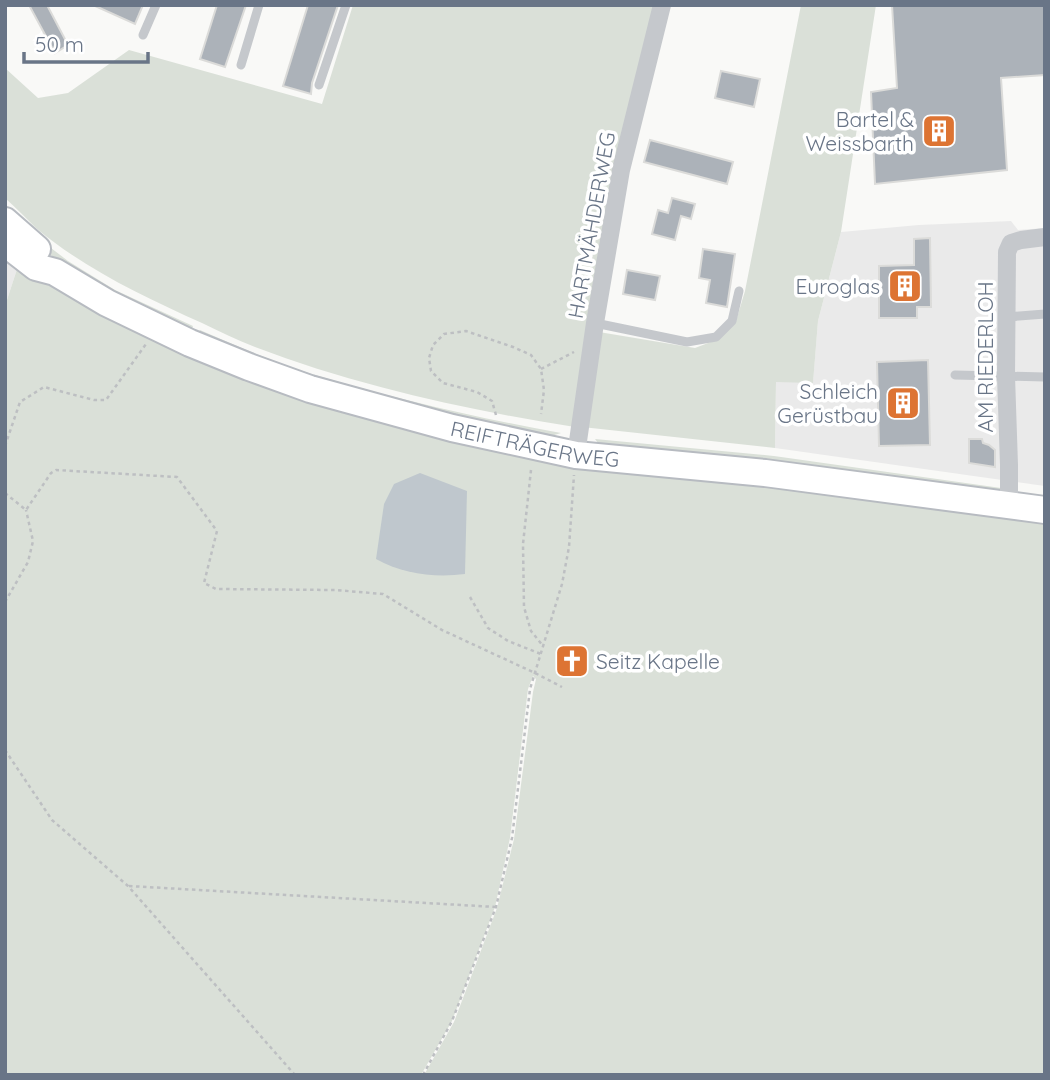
<svg xmlns="http://www.w3.org/2000/svg" width="1050" height="1080" font-family="Quicksand,sans-serif">
  <rect width="100%" height="100%" fill="#f9f9f7"/>
  <!-- built -->
  <g fill="#eaeaea">
    <polygon points="1011,221 1018,230 1045,228 1045,486 775,448 776,382 813,382 818,321 841,232 919,225"/>
    <polygon points="5,252 19,263 5,306"/>
  </g>
  <!-- green -->
  <g fill="#dae0d8">
    <path d="M 353,5 L 657,5 L 575,427 C 467,410 357,386 255,347 C 237,340 219,331 202,323 C 144,297 85,269 36,228 C 26,218 16,208 5,198 L 5,68 L 38,98 L 68,93 L 129,50 L 322,104 Z"/>
    <polygon points="801,5 876,5 841,232 818,321 813,383 776,382 775,448 582,427 599,332 695,348 716,340 736,321 745,291"/>
    <path d="M 30,232 L 68,261 L 115,290 L 193,326 L 191,331 C 145,309 57,275 30,232 Z"/>
    <polygon points="19,263 207,364 764,483 1045,520 1045,1075 424,1075 454,1022 497,908 514,839 533,692 536,679 533,676 528,689 510,838 495,907 452,1021 421,1075 5,1075 5,306"/>
    <path d="M 200,330 C 237,346 275,363 315,375 C 396,399 478,418 561,433 L 551,436 L 494,427 L 310,379 L 197,334 Z"/>
    <polygon points="595,439 774,456 1001,488 1000,494 601,447"/>
  </g>
  <!-- water -->
  <path fill="#bfc7cd" d="M 420,473 L 467,491 L 465,574 C 435,578 403,574 376,559 L 384,504 L 394,484 Z"/>
  <!-- building -->
  <g fill="#acb2b9" stroke="#dbdbd9" stroke-width="2">
    <polygon points="29,5 47,5 68,45 55,53"/>
    <polygon points="93,5 143,5 135,24"/>
    <polygon points="217,5 246,5 225,67 200,59"/>
    <polygon points="308,5 338,5 312,83 311,94 283,86"/>
    <polygon points="892,5 1045,5 1045,75 1001,78 1007,170 875,184 871,92 897,88"/>
    <polygon points="721,71 760,79 754,107 715,98"/>
    <polygon points="650,140 733,162 727,184 644,162"/>
    <polygon points="672,198 695,204 691,219 681,216 675,240 652,234 658,210 668,213"/>
    <polygon points="930,238 931,307 917,307 917,318 879,318 879,266 914,265 914,239"/>
    <polygon points="703,249 735,254 727,307 706,303 710,280 699,278"/>
    <polygon points="627,270 660,276 655,300 623,294"/>
    <polygon points="928,360 930,445 879,446 877,362"/>
    <polygon points="969,439 982,439 983,443 989,445 995,450 995,467 969,463"/>
  </g>
  <g fill="none" stroke-linecap="round" stroke-linejoin="round">
    <!-- secondary casing -->
    <g stroke="#b7bbc1" stroke-width="30">
      <g id="secondary">
        <polyline points="5,221 37,249"/>
        <path id="s1" d="M 5,243 L 36,267 L 55,272 L 107,303 L 190,343 L 249,367 L 310,389 L 452,428 L 576,455 L 765,473 L 1045,510"/>
      </g>
    </g>
    <!-- path -->
    <g stroke="#bdbfc2" stroke-width="2.5" stroke-dasharray="3.5 3.5" stroke-linecap="butt">
      <polyline points="541,369 574,352"/>
      <polyline points="496,415 492,401 477,392 443,383 431,371 429,358 433,345 444,334 466,331 513,347 531,355 541,369 544,390 541,414"/>
      <polyline points="5,446 20,402 44,387 94,400 106,400 146,344"/>
      <polyline points="531,470 523,544 524,607 531,631 543,646"/>
      <polyline points="5,493 26,510 51,473 56,470 177,477 217,531 204,583 216,589 335,590 383,594 442,630 535,673 562,687"/>
      <polyline points="470,597 488,628 508,641 541,654"/>
      <polyline points="5,602 28,562 33,541 26,510"/>
      <polyline points="5,750 52,820 128,886 295,1075"/>
      <polyline points="129,886 496,907"/>
      <polyline points="423,1075 452,1021 496,907 512,838 530,689 562,584 569,547 574,475"/>
    </g>
    <!-- lane -->
    <g stroke="#c5c8cc" stroke-width="9">
      <polyline points="143,35 156,5"/>
      <polyline points="241,65 259,5"/>
      <polyline points="319,85 346,5"/>
      <polyline points="1007,317 1045,314"/>
      <polyline points="595,323 687,342 716,337 732,321 739,291"/>
      <polyline points="955,375 1045,377"/>
    </g>
    <!-- street -->
    <g stroke="#c5c8cc" stroke-width="18">
      <polyline points="576,455 595,323 621,170 662,5"/>
      <polyline points="1009,505 1009,465 1006,376 1007,252 1011,243 1021,240 1045,237"/>
    </g>
    <!-- secondary -->
    <use href="#secondary" stroke="#fff" stroke-width="26"/>
  </g>
  <!-- icons -->
  <defs>
    <g id="building-square" transform="scale(1.75)"><rect x="-9" y="-9" width="18" height="18" rx="4" fill="#dd7433" stroke="#fff"/><path d="M-4-6H4V6H1V3H-1V6H-4ZM-2.5-4.3h1.7v1.8h-1.7ZM.8-4.3h1.7v1.8H.8ZM-2.5-1h1.7V.8h-1.7ZM.8-1h1.7V.8H.8Z" fill="#fff"/></g>
    <g id="church-square" transform="scale(1.75)"><rect x="-9" y="-9" width="18" height="18" rx="4" fill="#dd7433" stroke="#fff"/><path d="M-1.2-6h2.4v3.5h3.3v2.4h-3.3V6h-2.4V-.1h-3.3v-2.4h3.3Z" fill="#fff"/></g>
  </defs>
  <g fill-rule="evenodd">
    <use href="#building-square" x="939" y="131"/>
    <use href="#building-square" x="905" y="286"/>
    <use href="#building-square" x="903" y="403"/>
    <use href="#church-square" x="572" y="661"/>
  </g>
  <g text-anchor="middle" dominant-baseline="central" stroke-width="7" stroke-linejoin="round" paint-order="stroke">
    <!-- poi labels -->
    <g font-size="21" fill="#697587" stroke="#fff" text-anchor="end">
      <text x="914" y="119">Bartel &amp;<tspan x="914" dy="24">Weissbarth</tspan></text>
      <text x="880" y="286">Euroglas</text>
      <text x="878" y="391">Schleich<tspan x="878" dy="24">Gerüstbau</tspan></text>
      <text x="596" y="661" text-anchor="start">Seitz Kapelle</text>
    </g>
    <!-- street labels -->
    <g font-size="21" fill="#697587" stroke="#fff">
      <text transform="translate(591 225) rotate(-80)">HARTMÄHDERWEG</text>
      <text transform="translate(985 357) rotate(-90)">AM RIEDERLOH</text>
      <text stroke="none"><textPath href="#s1" startOffset="572">REIFTRÄGERWEG</textPath></text>
    </g>
  </g>
  <!-- border -->
  <rect width="1050" height="1080" fill="none" stroke="#697587" stroke-width="14"/>
  <!-- scale -->
  <path d="M24 52v10h124v-10" fill="none" stroke="#697587" stroke-width="3.5"/>
  <text x="35" y="52" font-size="21" fill="#697587" stroke="#ffffff" stroke-width="5" paint-order="stroke">50 m</text>
</svg>
